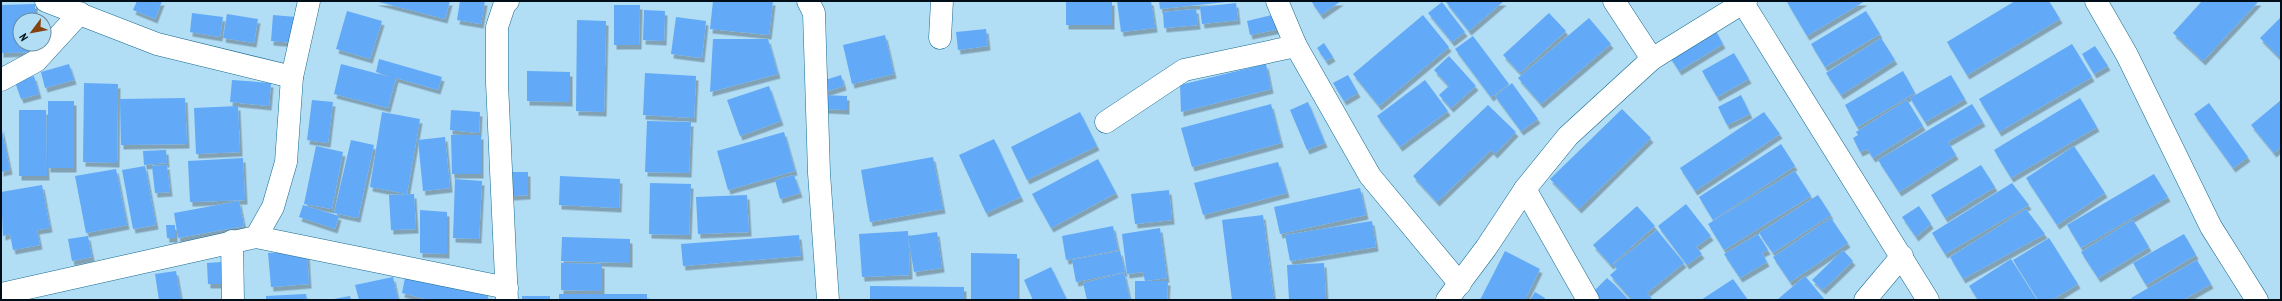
<svg xmlns="http://www.w3.org/2000/svg" width="2282" height="301" font-family="'PT Sans Narrow',sans-serif">
  <defs>
    <filter id="shadow"><feDropShadow dx="2.5" dy="4.5" stdDeviation="0" flood-color="#0004"/></filter>
  </defs>
  <rect width="100%" height="100%" fill="#b1ddf5"/>
  <!-- building -->
  <g fill="#62a9f8" filter="url(#shadow)">
    <polygon points="137,1 162,1 155,19 133,10"/>
    <polygon points="375,1 450,1 445,19"/>
    <polygon points="460,1 485,1 481,24 457,20"/>
    <polygon points="713,1 773,1 769,35 710,29"/>
    <rect x="1066" y="1" width="46" height="24"/>
    <polygon points="1117,1 1151,1 1155,28 1121,32"/>
    <polygon points="1159,1 1226,1 1226,2 1160,9"/>
    <polygon points="1311,1 1341,1 1321,15"/>
    <polygon points="1447,1 1504,1 1469,31 1446,2"/>
    <polygon points="1789,1 1865,1 1807,36 1787,2"/>
    <polygon points="2015,1 2049,1 2060,19 1967,75 1947,42"/>
    <polygon points="2202,1 2259,1 2203,61 2173,33"/>
    <polygon points="1442,2 1465,32 1452,42 1428,13"/>
    <polygon points="1236,3 1238,20 1202,24 1200,7"/>
    <polygon points="35,4 35,20 20,20 20,44 36,44 36,52 1,53 1,5"/>
    <polygon points="614,5 640,5 639,45 614,45"/>
    <polygon points="1196,9 1198,25 1164,28 1163,12"/>
    <polygon points="644,10 665,11 664,41 643,40"/>
    <polygon points="347,11 382,21 370,59 336,49"/>
    <polygon points="1866,11 1880,34 1825,67 1811,44"/>
    <polygon points="192,13 223,17 220,37 190,32"/>
    <polygon points="1549,13 1566,31 1520,73 1503,55"/>
    <polygon points="227,14 258,19 254,43 223,38"/>
    <polygon points="1276,14 1279,29 1250,35 1247,21"/>
    <polygon points="273,15 296,17 294,43 271,41"/>
    <polygon points="1423,15 1449,47 1379,106 1353,74"/>
    <polygon points="676,17 706,21 702,58 671,54"/>
    <polygon points="2281,17 2281,59 2260,38"/>
    <polygon points="1589,18 1611,44 1541,104 1518,78"/>
    <polygon points="577,20 606,21 604,112 576,111"/>
    <polygon points="1713,26 1723,44 1679,71 1668,54"/>
    <polygon points="986,29 988,46 958,50 956,32"/>
    <polygon points="885,35 894,74 852,84 843,45"/>
    <polygon points="1473,36 1509,84 1491,97 1455,49"/>
    <polygon points="1881,38 1895,60 1841,95 1826,73"/>
    <polygon points="713,39 768,39 778,74 710,92"/>
    <polygon points="1324,43 1333,57 1326,61 1317,48"/>
    <polygon points="2072,44 2092,77 1999,132 1979,99"/>
    <polygon points="2095,46 2108,66 2094,74 2082,54"/>
    <polygon points="1734,53 1749,79 1717,97 1702,71"/>
    <polygon points="1449,56 1476,86 1451,108 1439,95 1449,86 1434,70"/>
    <polygon points="379,59 442,77 438,90 396,78 388,108 334,94 341,64 394,78 376,72"/>
    <polygon points="69,64 74,80 45,88 41,72"/>
    <polygon points="1266,64 1271,89 1181,112 1180,85"/>
    <polygon points="527,71 570,72 570,102 527,101"/>
    <polygon points="1903,71 1915,93 1857,127 1845,105"/>
    <polygon points="645,73 696,76 694,118 643,115"/>
    <polygon points="841,75 844,86 822,93 819,82"/>
    <polygon points="1348,75 1358,93 1344,101 1333,83"/>
    <polygon points="1951,75 1965,99 1925,122 1910,98"/>
    <polygon points="34,76 39,94 21,99 15,82"/>
    <polygon points="232,80 271,83 269,106 230,102"/>
    <polygon points="1425,80 1448,111 1400,147 1377,116"/>
    <polygon points="84,83 118,84 117,163 83,162"/>
    <polygon points="1512,83 1538,119 1521,131 1495,96"/>
    <polygon points="769,86 781,121 740,136 727,100"/>
    <polygon points="824,95 847,96 847,110 824,109"/>
    <polygon points="1741,95 1750,114 1727,125 1718,107"/>
    <polygon points="185,98 187,144 121,145 120,99"/>
    <polygon points="2080,98 2097,127 2011,178 1994,150"/>
    <polygon points="312,100 333,102 328,143 307,140"/>
    <polygon points="1907,100 1923,126 1873,158 1867,149 1860,152 1853,138 1858,135 1856,132"/>
    <polygon points="2281,100 2281,147 2274,153 2251,125"/>
    <rect x="48" y="101" width="26" height="67"/>
    <polygon points="1308,102 1325,143 1307,150 1290,110"/>
    <polygon points="2209,103 2248,157 2233,168 2194,114"/>
    <polygon points="1271,104 1281,143 1192,167 1181,128"/>
    <polygon points="1972,104 1983,122 1948,142 1956,155 1899,192 1878,160"/>
    <polygon points="1488,105 1516,132 1495,154 1491,150 1437,202 1413,176"/>
    <polygon points="238,106 240,152 196,154 194,108"/>
    <polygon points="1622,109 1651,138 1579,209 1550,179"/>
    <polygon points="19,110 46,110 47,176 19,176"/>
    <polygon points="451,110 480,112 479,133 450,130"/>
    <polygon points="382,112 420,119 407,194 370,187"/>
    <polygon points="1080,112 1097,146 1027,180 1011,147"/>
    <polygon points="1764,112 1780,134 1695,191 1680,168"/>
    <polygon points="647,121 691,122 689,173 645,172"/>
    <polygon points="1,126 10,170 1,172"/>
    <polygon points="784,132 795,171 728,190 717,151"/>
    <polygon points="451,135 481,135 481,174 452,174"/>
    <polygon points="445,137 450,188 423,191 418,140"/>
    <polygon points="994,139 1021,197 986,213 959,155"/>
    <polygon points="351,140 374,145 358,218 334,213"/>
    <polygon points="1781,144 1795,166 1713,220 1699,197"/>
    <polygon points="316,146 343,152 332,209 304,204"/>
    <polygon points="2074,146 2105,193 2057,225 2026,178"/>
    <polygon points="166,150 167,163 144,165 143,151"/>
    <polygon points="933,157 943,209 870,222 861,170"/>
    <polygon points="243,158 245,200 190,202 188,161"/>
    <polygon points="1098,159 1116,193 1051,228 1032,194"/>
    <polygon points="1278,162 1287,193 1203,215 1194,183"/>
    <polygon points="167,165 170,192 155,193 152,166"/>
    <polygon points="1981,165 1995,187 1945,218 1931,195"/>
    <polygon points="145,166 156,225 133,229 122,170"/>
    <polygon points="116,169 127,225 86,233 75,176"/>
    <polygon points="1795,171 1811,196 1724,250 1708,224"/>
    <polygon points="510,172 528,172 528,195 511,196"/>
    <polygon points="2154,174 2168,197 2081,248 2067,225"/>
    <polygon points="794,175 800,193 780,199 775,180"/>
    <polygon points="560,176 620,179 619,208 559,205"/>
    <polygon points="455,179 482,181 479,239 453,238"/>
    <polygon points="650,183 691,184 689,235 649,234"/>
    <polygon points="2012,183 2029,205 1945,254 1932,233"/>
    <polygon points="42,185 50,228 37,230 40,245 13,250 10,234 3,236 1,192"/>
    <polygon points="1360,188 1366,215 1280,234 1274,207"/>
    <polygon points="1169,190 1172,220 1135,224 1131,194"/>
    <polygon points="414,194 416,229 391,230 389,195"/>
    <polygon points="747,195 749,232 698,234 696,197"/>
    <polygon points="1818,195 1831,215 1773,253 1759,233"/>
    <polygon points="239,201 244,226 178,238 174,213"/>
    <polygon points="1686,204 1711,236 1696,247 1702,254 1687,265 1658,226"/>
    <polygon points="303,205 339,216 335,229 299,217"/>
    <polygon points="1637,206 1655,226 1611,265 1593,245"/>
    <polygon points="1919,206 1931,224 1916,237 1902,217"/>
    <polygon points="2026,209 2045,234 1963,279 1950,257"/>
    <polygon points="420,210 447,212 447,254 420,253"/>
    <polygon points="1263,215 1274,300 1232,300 1222,220"/>
    <polygon points="1831,218 1848,243 1790,282 1773,257"/>
    <polygon points="2133,220 2149,247 2098,278 2081,252"/>
    <polygon points="1372,221 1376,247 1290,261 1285,235"/>
    <polygon points="166,225 175,225 175,238 167,238"/>
    <polygon points="1113,226 1118,250 1066,260 1062,236"/>
    <polygon points="1160,228 1167,278 1145,281 1143,272 1127,274 1122,234"/>
    <polygon points="1657,230 1684,263 1647,293 1653,300 1632,300 1610,275 1617,269 1613,265"/>
    <polygon points="908,231 910,275 862,277 859,234"/>
    <polygon points="937,232 942,268 914,272 908,236"/>
    <polygon points="1758,234 1768,250 1762,253 1767,262 1740,278 1724,254"/>
    <polygon points="2184,234 2196,255 2146,285 2133,263"/>
    <polygon points="799,235 801,256 683,266 681,244"/>
    <polygon points="88,236 92,257 72,261 68,239"/>
    <polygon points="562,237 630,239 630,263 561,261"/>
    <polygon points="2049,238 2078,284 2052,300 2038,300 2013,260"/>
    <polygon points="1843,250 1853,261 1823,290 1812,280"/>
    <polygon points="307,251 309,284 271,287 268,253"/>
    <polygon points="1120,251 1125,272 1076,282 1072,260"/>
    <polygon points="1505,251 1540,269 1525,300 1480,300"/>
    <polygon points="971,253 1017,254 1017,300 971,300"/>
    <polygon points="2011,259 2037,300 1978,300 1969,286"/>
    <polygon points="2197,260 2211,284 2183,300 2133,300 2131,298"/>
    <polygon points="222,262 222,284 208,284 207,263"/>
    <polygon points="561,263 602,264 602,291 561,290"/>
    <polygon points="1324,263 1326,300 1289,300 1287,265"/>
    <polygon points="1051,267 1067,300 1033,300 1024,280"/>
    <polygon points="176,271 181,300 159,300 155,274"/>
    <polygon points="406,273 489,295 487,300 429,300 402,293"/>
    <polygon points="1124,273 1130,300 1087,300 1083,283"/>
    <polygon points="1805,276 1825,300 1777,300"/>
    <polygon points="393,277 398,300 359,300 355,285"/>
    <polygon points="1607,278 1615,285 1629,300 1594,300 1590,295"/>
    <polygon points="1733,279 1748,300 1701,300"/>
    <polygon points="1135,281 1168,281 1167,300 1135,300"/>
    <polygon points="870,286 964,287 964,300 870,300"/>
    <polygon points="1535,292 1545,298 1544,300 1530,300"/>
    <polygon points="306,294 307,300 266,300 266,296"/>
    <rect x="559" y="294" width="88" height="6"/>
    <polygon points="350,296 351,300 334,300 334,299"/>
    <rect x="522" y="296" width="28" height="4"/>
  </g>
  <g fill="none" stroke-linecap="round" stroke-linejoin="round">
    <!-- minor casing -->
    <g stroke="#166a8e" stroke-width="23">
      <g id="minor">
        <polyline points="46,1 157,44 292,77"/>
        <polyline points="808,1 814,13 819,173 828,300"/>
        <polyline points="1277,1 1296,46 1370,176 1460,284"/>
        <polyline points="1614,1 1652,59"/>
        <polyline points="2096,1 2127,55 2211,227 2257,300"/>
        <polyline points="1743,3 1928,300"/>
        <polyline points="940,38 942,1"/>
        <polyline points="1,80 36,61 80,13"/>
        <polyline points="1106,122 1184,70 1296,46"/>
        <polyline points="1525,189 1588,300"/>
        <polyline points="256,237 507,288"/>
        <polyline points="232,241 233,300"/>
        <polyline points="1,294 256,237 273,207 286,162 292,77 309,1"/>
        <polyline points="507,300 497,83 497,27 505,3 508,1"/>
        <polyline points="1447,300 1486,248 1525,189 1568,136 1652,59 1746,1"/>
        <polyline points="1865,300 1902,256"/>
      </g>
    </g>
    <!-- minor -->
    <use href="#minor" stroke="#fff" stroke-width="22"/>
  </g>
  <!-- border -->
  <rect width="2282" height="301" fill="none" stroke="#000e19" stroke-width="4"/>
  <!-- north arrow -->
  <g transform="translate(32 32) rotate(238)"><circle r="19" fill="#b1ddf5" stroke="#6a8a9d"/>
  <path d="M0-3L7 15L0 10L-7 15Z" fill="#83410d"/>
  <text y="-6" font-size="11" font-weight="bold" text-anchor="middle" fill="#000e19">N</text>
  </g>
</svg>
